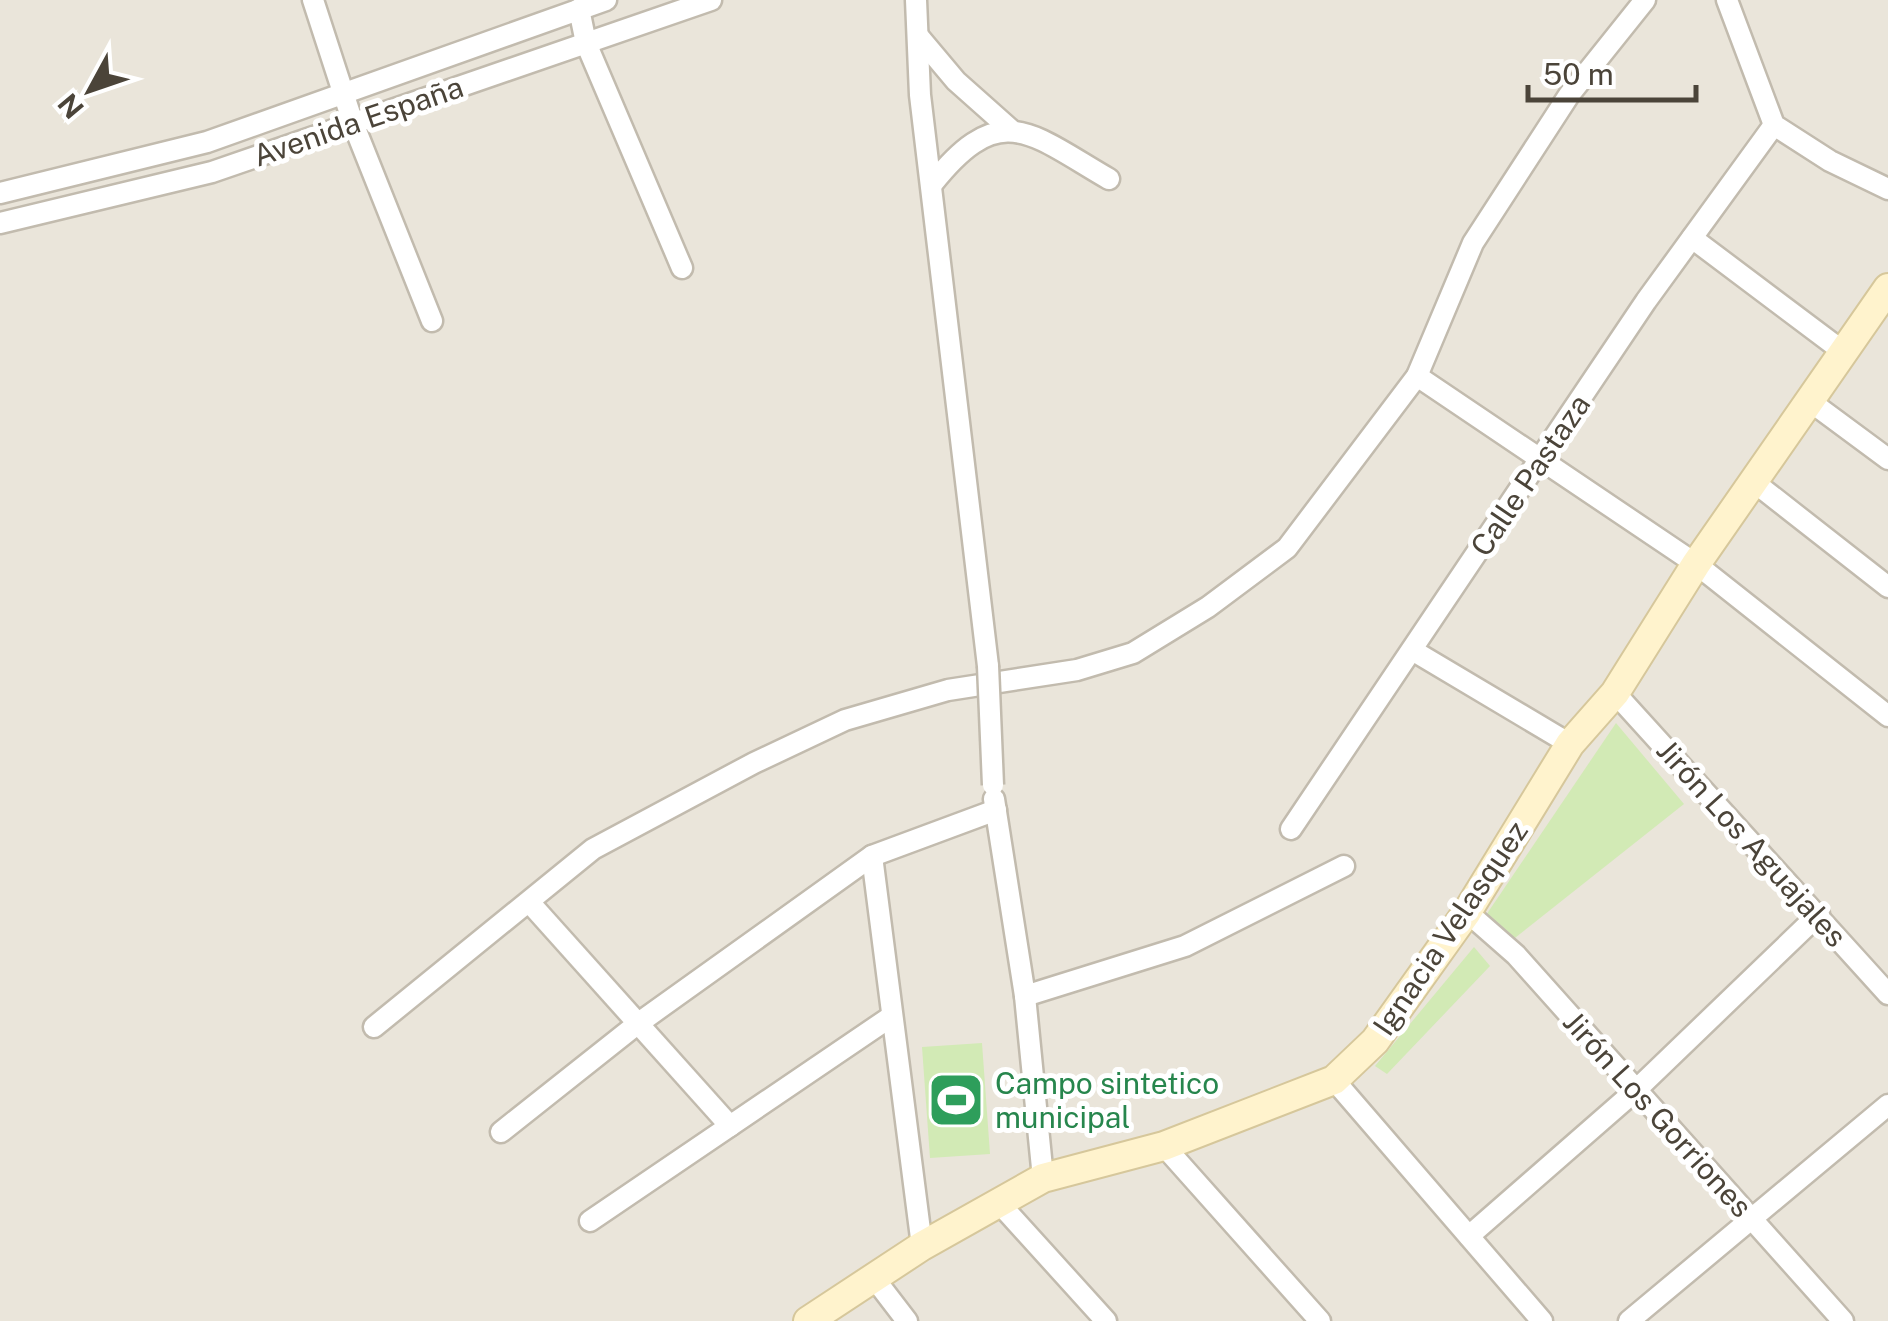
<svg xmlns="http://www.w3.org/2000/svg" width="1888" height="1321" font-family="'Public Sans',sans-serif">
  <rect width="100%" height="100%" fill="#f6f3ec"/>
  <!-- residential -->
  <rect fill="#eae5da" x="0" y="0" width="1888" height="1321"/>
  <!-- green -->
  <g fill="#d2eab5">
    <polygon points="1616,723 1684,804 1506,945 1480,924"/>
    <polygon points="1474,947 1490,966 1387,1074 1375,1066"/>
    <polygon points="982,1043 990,1154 930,1158 922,1047"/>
  </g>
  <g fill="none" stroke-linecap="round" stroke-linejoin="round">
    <!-- street casing -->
    <g stroke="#c2bbae" stroke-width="25">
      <g id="street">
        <polyline points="313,0 353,123 432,321"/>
        <polyline points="916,0 920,95 988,666"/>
        <polyline points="1727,0 1774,125 1830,161 1888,189"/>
        <polyline points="579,9 586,43 682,268"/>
        <polyline points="919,37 956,81 1010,129"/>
        <path d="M 933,183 C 1001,98 1031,134 1109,179"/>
        <polyline points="0,193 207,142 606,0"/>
        <polyline points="0,223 212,172 711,0"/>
        <polyline points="1692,238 1845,353"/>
        <polyline points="1417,376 1696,564 1888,716"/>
        <polyline points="1811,402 1888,459"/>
        <polyline points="1754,482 1888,587"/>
        <polyline points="1412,650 1570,744"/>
        <polyline points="1615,693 1888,994"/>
        <polyline points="994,799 1025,996 1043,1178"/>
        <polyline points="1291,829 1646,301 1774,125"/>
        <polyline points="872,856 922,1246"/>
        <polyline points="530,903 730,1126"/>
        <polyline points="1467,912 1516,955 1843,1321"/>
        <polyline points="1025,996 1185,946 1344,866"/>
        <polyline points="374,1027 593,849 754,763 845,720 948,690 1077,670 1133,653 1208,607 1287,548 1417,376 1473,243 1569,95 1645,0"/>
        <polyline points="1334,1080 1542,1321"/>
        <polyline points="501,1132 636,1025 872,856 996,810"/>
        <polyline points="1164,1146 1320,1321"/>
        <polyline points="1001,1205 1106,1321"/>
        <polyline points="590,1221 892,1016"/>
        <polyline points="1469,1236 1635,1091 1819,914"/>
        <polyline points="874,1278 907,1321"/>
        <polyline points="1629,1321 1888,1105"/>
      </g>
    </g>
    <!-- secondary casing -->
    <g stroke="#d6c79b" stroke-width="32">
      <polyline id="secondary" points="808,1321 922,1246 1043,1178 1164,1146 1334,1080 1375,1041 1467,912 1570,744 1615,693 1696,564 1888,288"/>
    </g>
    <!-- street -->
    <use href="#street" stroke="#fff" stroke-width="20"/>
    <!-- secondary -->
    <use href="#secondary" stroke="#fff3cd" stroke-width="28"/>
    <!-- street-bridge casing -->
    <g stroke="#c2bbae" stroke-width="25" stroke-linecap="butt">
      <polyline id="street-bridge" points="988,666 993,785"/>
    </g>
    <!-- street-bridge -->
    <use href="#street-bridge" stroke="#fff" stroke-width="20"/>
  </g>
  <!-- icons -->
  <defs>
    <g id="stadium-square" transform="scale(2.875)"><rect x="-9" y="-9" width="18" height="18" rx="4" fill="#2e9e5b" stroke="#fff"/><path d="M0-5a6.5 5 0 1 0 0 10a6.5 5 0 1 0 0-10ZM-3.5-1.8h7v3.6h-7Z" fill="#fff"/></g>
  </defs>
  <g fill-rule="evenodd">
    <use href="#stadium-square" x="956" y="1100"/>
  </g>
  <g text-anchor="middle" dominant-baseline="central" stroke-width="10" stroke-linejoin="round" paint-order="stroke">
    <!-- street labels -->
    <g font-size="30" fill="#4b4439" stroke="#fff">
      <text transform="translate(358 121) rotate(-19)">Avenida España</text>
      <text transform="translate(1530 475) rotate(-56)">Calle Pastaza</text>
      <text transform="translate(1752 843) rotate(48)">Jirón Los Aguajales</text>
      <text transform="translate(1450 928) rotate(-56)">Ignacia Velasquez</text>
      <text transform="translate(1658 1114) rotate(48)">Jirón Los Gorriones</text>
    </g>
    <!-- leisure labels -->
    <g font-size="30" fill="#27864d" stroke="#fff" text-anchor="start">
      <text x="995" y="1083">Campo sintetico<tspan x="995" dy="34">municipal</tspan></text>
    </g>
  </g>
  <!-- north arrow -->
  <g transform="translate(90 90) rotate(230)" stroke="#ffffff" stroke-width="8" paint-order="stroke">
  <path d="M0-8L18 38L0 25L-18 38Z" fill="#4b4439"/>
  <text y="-15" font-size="28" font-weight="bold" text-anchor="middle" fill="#4b4439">N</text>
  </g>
  <!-- scale -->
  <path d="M1528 85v15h168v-15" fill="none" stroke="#4b4439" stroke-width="5"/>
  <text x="1543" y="85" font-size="30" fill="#4b4439" stroke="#ffffff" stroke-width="8" paint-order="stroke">50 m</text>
</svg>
